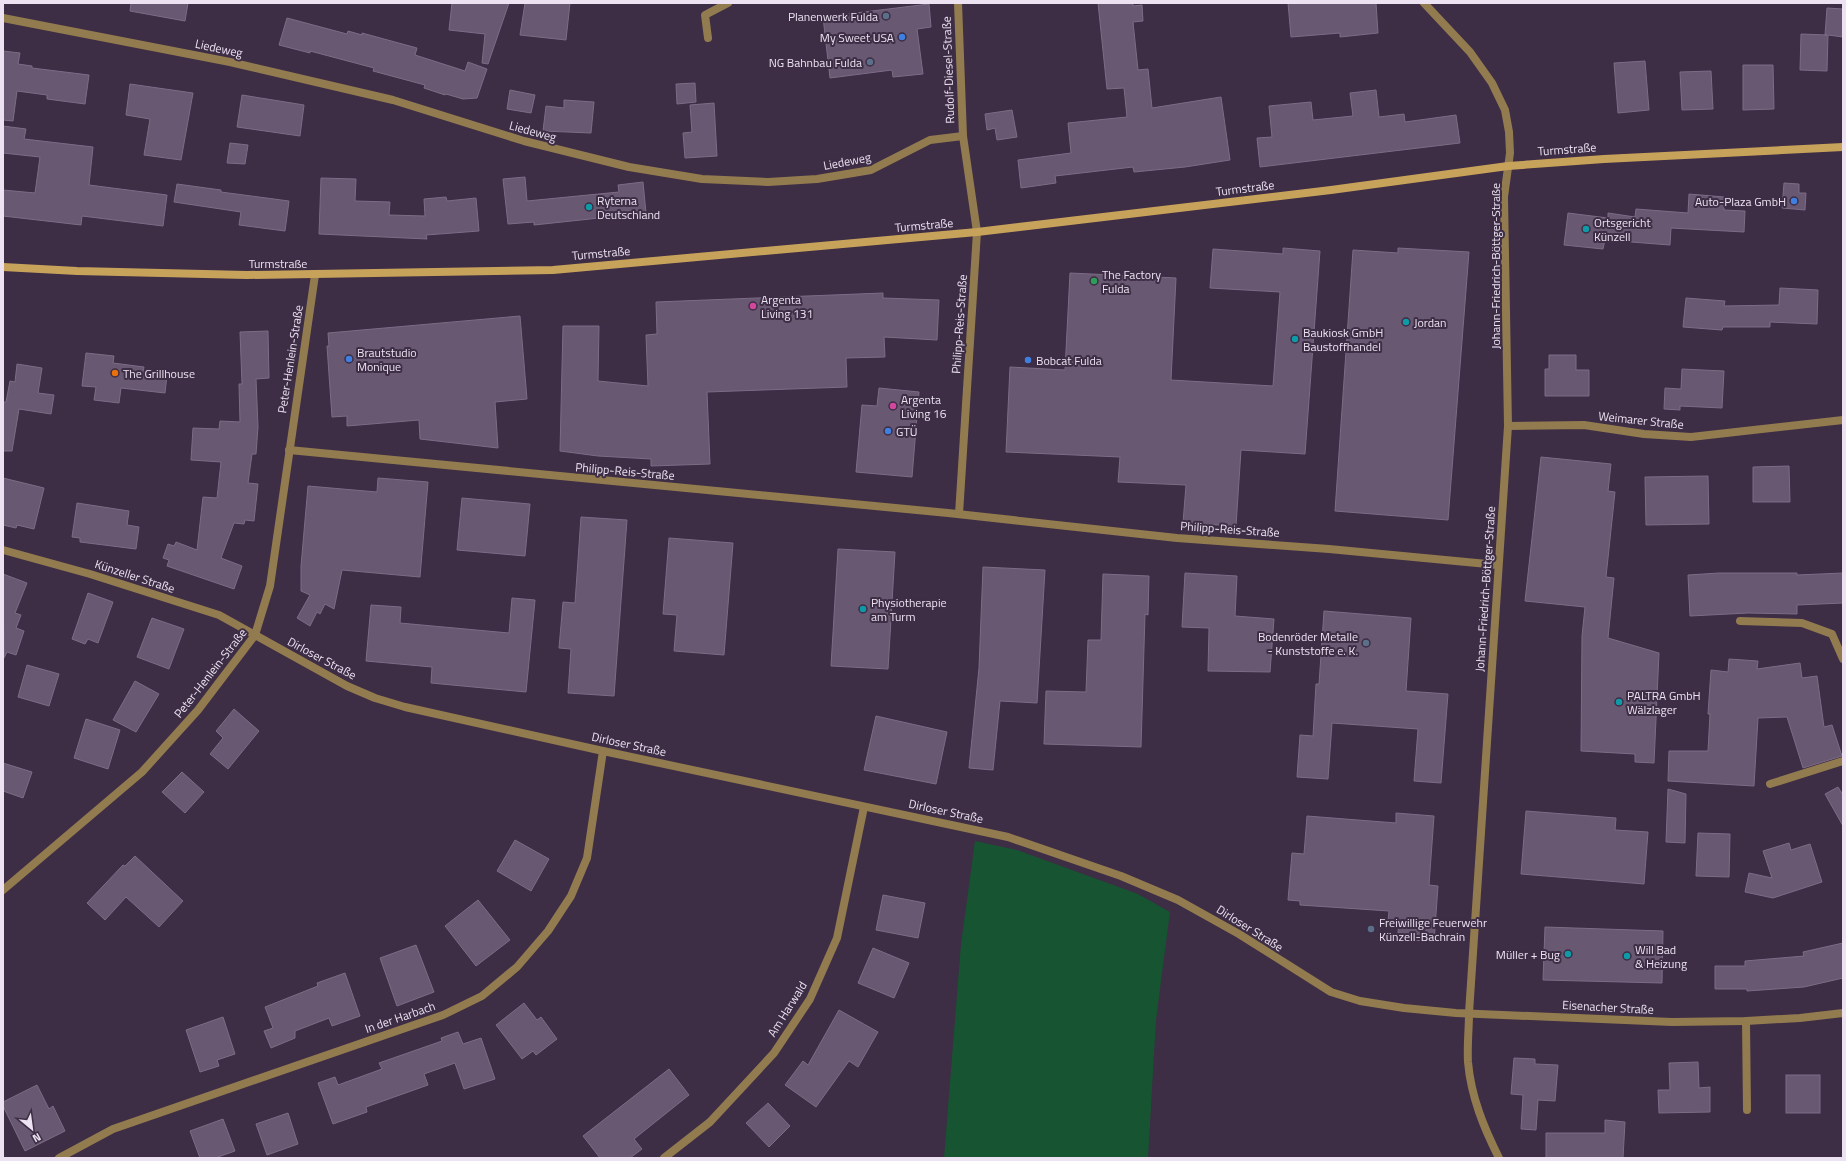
<svg xmlns="http://www.w3.org/2000/svg" width="1846" height="1161" font-family="'Titillium Web',sans-serif">
  <rect width="100%" height="100%" fill="#3d2d45"/>
  <!-- green -->
  <polygon fill="#175431" points="975,841 1017,850 1138,894 1170,912 1156,1020 1148,1158 944,1158 961,944"/>
  <!-- building -->
  <g fill="#695872" stroke="#7e6c87">
    <polygon points="131,3 188,3 185,21 130,11"/>
    <polygon points="452,3 509,3 488,64 482,63 485,34 449,30"/>
    <polygon points="525,3 570,3 566,40 520,35"/>
    <polygon points="1098,3 1133,3 1133,6 1142,5 1143,21 1133,22 1138,70 1148,69 1152,108 1221,97 1230,160 1185,167 1134,172 1133,167 1055,176 1056,183 1021,188 1018,160 1071,153 1068,123 1127,117 1124,88 1107,89"/>
    <polygon points="1288,3 1376,3 1378,33 1340,37 1340,33 1291,37"/>
    <polygon points="929,4 931,27 917,29 923,74 893,77 892,70 830,78 823,17"/>
    <polygon points="1827,8 1843,9 1843,37 1828,35 1827,71 1800,70 1801,34 1827,35 1825,35"/>
    <polygon points="287,18 347,34 348,31 362,35 362,33 417,48 415,55 465,71 468,62 487,69 477,98 463,99 446,94 445,95 424,88 425,85 373,71 374,68 310,51 310,53 279,45"/>
    <polygon points="3,51 20,53 18,64 32,66 32,68 89,75 85,104 47,99 47,95 17,91 13,121 3,120"/>
    <polygon points="1645,61 1649,110 1618,113 1614,63"/>
    <polygon points="1743,65 1773,65 1774,109 1743,110"/>
    <polygon points="1711,71 1713,109 1682,110 1680,72"/>
    <polygon points="695,83 696,102 677,104 676,84"/>
    <polygon points="130,84 193,93 181,160 144,155 150,119 126,115"/>
    <polygon points="510,90 535,95 531,113 507,109"/>
    <polygon points="1376,90 1379,117 1404,114 1405,122 1456,115 1460,143 1260,167 1257,138 1272,137 1269,106 1311,102 1313,120 1353,116 1350,93"/>
    <polygon points="242,95 304,105 300,136 237,127"/>
    <polygon points="564,100 594,102 591,133 543,131 546,106 564,108"/>
    <polygon points="714,103 717,156 685,158 683,133 692,132 690,105"/>
    <polygon points="1012,110 1017,137 997,140 995,128 987,130 985,114"/>
    <polygon points="3,126 26,129 24,139 93,147 89,185 167,195 163,226 82,216 81,225 3,216 3,190 35,193 40,157 3,153"/>
    <polygon points="230,143 248,145 245,164 227,163"/>
    <polygon points="525,177 527,201 619,192 618,185 643,182 646,213 534,225 534,222 508,224 503,179"/>
    <polygon points="321,178 356,179 355,201 390,202 389,215 425,216 424,199 446,197 447,201 476,198 479,231 426,235 427,239 319,234"/>
    <polygon points="1784,183 1799,184 1799,193 1806,193 1805,210 1782,208"/>
    <polygon points="177,184 221,190 221,192 289,201 285,231 239,225 241,212 174,202"/>
    <polygon points="1689,194 1724,197 1724,210 1745,211 1744,232 1671,228 1670,245 1605,240 1603,249 1564,245 1568,213 1608,218 1608,213 1635,217 1636,209 1688,213"/>
    <polygon points="1283,248 1320,251 1305,454 1241,450 1236,526 1183,523 1186,485 1118,482 1120,457 1006,452 1010,367 1065,370 1070,273 1176,278 1171,380 1273,386 1280,292 1210,288 1213,249 1283,254"/>
    <polygon points="1398,248 1469,252 1448,520 1335,511 1353,250 1398,253"/>
    <polygon points="1780,288 1818,290 1817,324 1770,322 1770,327 1723,327 1722,330 1683,327 1686,298 1725,301 1724,306 1779,305"/>
    <polygon points="883,293 883,298 939,300 937,340 884,337 885,357 846,358 847,387 707,392 710,464 651,466 651,459 598,456 560,451 563,326 599,326 598,381 648,386 646,335 657,334 656,302"/>
    <polygon points="520,316 527,399 495,402 498,448 420,439 419,420 347,426 347,416 332,417 327,346 329,346 328,333"/>
    <polygon points="268,331 269,378 256,379 258,427 256,454 252,454 248,483 258,484 254,521 245,520 244,524 234,523 221,558 242,566 234,589 167,566 169,560 163,558 168,544 174,546 176,542 197,550 203,497 217,498 221,462 191,460 193,428 219,429 220,421 240,422 239,384 242,384 240,332"/>
    <polygon points="86,353 114,356 113,363 144,367 143,373 167,375 165,393 121,388 119,403 94,400 96,387 82,386"/>
    <polygon points="1549,355 1576,355 1576,370 1589,370 1589,396 1545,396 1545,369 1549,369"/>
    <polygon points="17,364 42,368 38,393 54,395 51,414 19,409 12,451 3,451 3,402 6,402 10,381 15,382"/>
    <polygon points="1682,369 1724,371 1722,408 1680,406 1680,410 1664,409 1665,388 1681,389"/>
    <polygon points="879,388 919,392 912,477 856,472 862,405 877,406"/>
    <polygon points="1541,457 1611,464 1608,491 1615,492 1606,577 1614,578 1608,638 1659,653 1654,763 1635,762 1635,754 1581,751 1582,636 1585,607 1525,601"/>
    <polygon points="1789,466 1790,502 1753,502 1753,467"/>
    <polygon points="1708,476 1709,524 1646,525 1645,477"/>
    <polygon points="3,478 44,488 34,529 17,525 16,528 3,525"/>
    <polygon points="378,478 428,482 420,577 342,570 334,609 325,604 320,614 317,612 310,626 297,618 310,595 301,591 301,566 308,486 377,492"/>
    <polygon points="462,498 530,504 525,556 457,550"/>
    <polygon points="77,503 129,511 127,525 139,527 136,549 80,542 80,538 72,537"/>
    <polygon points="581,517 627,520 614,696 568,693 571,649 559,648 563,602 575,603"/>
    <polygon points="669,538 733,543 724,655 674,651 677,615 663,614"/>
    <polygon points="838,549 895,552 888,669 831,666"/>
    <polygon points="983,567 1045,570 1037,703 1000,701 993,770 969,768 979,668"/>
    <polygon points="1185,573 1237,576 1235,616 1274,619 1270,672 1208,671 1209,628 1182,627"/>
    <polygon points="1719,573 1797,573 1797,575 1843,573 1843,603 1797,605 1797,614 1748,613 1690,616 1688,575"/>
    <polygon points="3,574 27,583 15,613 21,615 16,628 24,631 16,655 7,652 4,658"/>
    <polygon points="1103,574 1149,576 1148,615 1145,614 1141,747 1044,744 1046,691 1086,692 1088,640 1101,640"/>
    <polygon points="88,593 113,602 98,643 88,639 85,644 72,639"/>
    <polygon points="512,598 535,600 526,692 431,683 432,667 366,661 371,605 401,607 400,623 509,633"/>
    <polygon points="1324,611 1411,618 1406,691 1448,694 1441,783 1414,781 1418,729 1332,723 1328,779 1297,777 1300,735 1313,736 1316,684 1319,684"/>
    <polygon points="152,618 184,629 169,669 137,657"/>
    <polygon points="1729,659 1758,661 1757,669 1800,663 1802,678 1817,676 1824,727 1832,725 1842,756 1803,768 1787,717 1758,718 1754,786 1668,781 1669,751 1708,751 1710,714 1708,714 1711,670 1728,672"/>
    <polygon points="27,665 59,674 49,706 18,697"/>
    <polygon points="135,681 159,694 136,732 113,720"/>
    <polygon points="234,709 259,731 228,769 210,754 223,738 216,731"/>
    <polygon points="876,716 947,732 936,784 864,770"/>
    <polygon points="86,719 120,730 108,769 74,758"/>
    <polygon points="3,763 32,772 23,798 3,791"/>
    <polygon points="182,772 204,792 185,813 162,792"/>
    <polygon points="1838,787 1843,795 1843,826 1825,794"/>
    <polygon points="1668,789 1686,794 1685,843 1666,842"/>
    <polygon points="1526,811 1616,818 1615,830 1648,832 1644,884 1521,874"/>
    <polygon points="1396,813 1434,816 1429,885 1438,886 1434,942 1414,940 1414,934 1398,933 1399,922 1388,921 1389,911 1300,905 1300,901 1288,900 1292,853 1304,854 1307,816 1396,823"/>
    <polygon points="1698,833 1730,834 1729,877 1696,876"/>
    <polygon points="515,840 549,859 531,891 497,871"/>
    <polygon points="1789,843 1791,850 1810,844 1822,882 1773,898 1745,892 1749,873 1772,878 1763,851"/>
    <polygon points="135,856 183,901 159,927 126,897 105,920 87,903 123,865 125,866"/>
    <polygon points="883,895 925,903 918,938 876,930"/>
    <polygon points="478,900 510,940 476,966 445,926"/>
    <polygon points="1545,927 1663,931 1662,983 1543,980"/>
    <polygon points="1843,943 1843,978 1804,987 1747,991 1747,989 1715,989 1715,966 1745,966 1745,961 1804,956 1803,952"/>
    <polygon points="416,945 434,992 397,1006 380,958"/>
    <polygon points="873,948 909,963 894,998 858,983"/>
    <polygon points="345,973 360,1016 332,1026 329,1018 295,1031 295,1038 271,1048 264,1031 273,1028 265,1007 318,986 317,983"/>
    <polygon points="524,1003 537,1020 541,1017 557,1039 536,1055 533,1051 522,1059 496,1025"/>
    <polygon points="839,1010 878,1032 858,1067 849,1061 816,1107 785,1085 803,1061 808,1065"/>
    <polygon points="223,1017 235,1054 217,1060 219,1066 200,1072 186,1030"/>
    <polygon points="458,1032 463,1044 481,1038 495,1079 464,1089 455,1063 424,1074 428,1085 366,1107 367,1112 333,1124 318,1083 335,1077 338,1085 382,1069 379,1063 442,1041 441,1038"/>
    <polygon points="1514,1058 1535,1059 1535,1064 1558,1065 1555,1101 1538,1100 1536,1130 1521,1129 1523,1095 1511,1094"/>
    <polygon points="1698,1062 1699,1088 1710,1087 1710,1112 1659,1113 1658,1090 1670,1090 1669,1063"/>
    <polygon points="669,1069 689,1095 634,1139 642,1149 630,1158 600,1158 583,1136"/>
    <rect x="1786" y="1075" width="34" height="38"/>
    <polygon points="37,1085 49,1109 53,1106 65,1131 25,1151 3,1106 3,1102"/>
    <polygon points="768,1103 790,1126 769,1147 746,1123"/>
    <polygon points="288,1113 298,1144 267,1155 256,1124"/>
    <polygon points="223,1119 235,1151 215,1158 200,1158 190,1131"/>
    <polygon points="1605,1120 1625,1122 1623,1158 1546,1158 1546,1133 1605,1133"/>
  </g>
  <g fill="none" stroke-linecap="round" stroke-linejoin="round">
    <!-- street -->
    <g stroke="#927b4f" stroke-width="8">
      <polyline points="958,3 963,136"/>
      <path d="M 1424,3 L 1470,52 L 1492,83 L 1505,110 L 1509,132 L 1510,153 L 1504,197 L 1508,426 L 1469,1013 C 1469,1029 1467,1046 1468,1062 C 1471,1097 1484,1128 1499,1158"/>
      <polyline points="3,18 230,62 393,100 524,141 629,167 702,179 768,182 817,179 871,170 930,140 963,136 977,232 959,514"/>
      <polyline points="708,38 705,15 728,3"/>
      <polyline points="1508,426 1584,425 1644,434 1691,437 1843,420"/>
      <polyline points="289,450 948,513 1177,538 1329,549 1498,565"/>
      <polyline points="3,550 90,574 219,615 347,686 375,698 405,707 603,751 1008,837 1121,876 1178,900 1239,934 1331,992 1360,1001 1404,1008 1456,1013 1672,1022 1746,1021 1800,1018 1843,1013"/>
      <polyline points="1740,621 1802,623 1832,634 1843,659"/>
      <polyline points="1770,784 1843,761"/>
      <polyline points="3,890 142,772 198,710 255,635 270,586 315,275"/>
      <polyline points="1746,1021 1747,1110"/>
      <polyline points="59,1158 113,1129 443,1015 482,996 517,967 548,931 571,896 587,858 603,751"/>
      <polyline points="664,1158 710,1122 774,1053 810,999 837,938 864,807"/>
    </g>
    <!-- secondary -->
    <polyline stroke="#c7a25a" stroke-width="8" points="3,267 77,271 247,275 553,270 977,232 1331,190 1508,166 1604,159 1843,147"/>
  </g>
  <!-- markers -->
  <g fill="#5c6f8a" stroke="#3d2d45" stroke-width="1.5">
    <circle cx="886" cy="16" r="4"/>
    <circle cx="870" cy="62" r="4"/>
    <circle cx="1366" cy="643" r="4"/>
    <circle cx="1371" cy="929" r="4"/>
  </g>
  <g fill="#3f7fe0" stroke="#3d2d45" stroke-width="1.5">
    <circle cx="902" cy="37" r="4"/>
    <circle cx="1794" cy="201" r="4"/>
    <circle cx="349" cy="359" r="4"/>
    <circle cx="1028" cy="360" r="4"/>
    <circle cx="888" cy="431" r="4"/>
  </g>
  <g fill="#0f9aa8" stroke="#3d2d45" stroke-width="1.5">
    <circle cx="589" cy="207" r="4"/>
    <circle cx="1586" cy="229" r="4"/>
    <circle cx="1406" cy="322" r="4"/>
    <circle cx="1295" cy="339" r="4"/>
    <circle cx="863" cy="609" r="4"/>
    <circle cx="1619" cy="702" r="4"/>
    <circle cx="1568" cy="954" r="4"/>
    <circle cx="1627" cy="956" r="4"/>
  </g>
  <circle fill="#2e9e5b" stroke="#3d2d45" stroke-width="1.5" cx="1094" cy="281" r="4"/>
  <g fill="#d1479c" stroke="#3d2d45" stroke-width="1.5">
    <circle cx="753" cy="306" r="4"/>
    <circle cx="893" cy="406" r="4"/>
  </g>
  <circle fill="#e8710a" stroke="#3d2d45" stroke-width="1.5" cx="115" cy="373" r="4"/>
  <g text-anchor="middle" dominant-baseline="central" stroke-width="4" stroke-linejoin="round" paint-order="stroke">
    <!-- poi labels -->
    <g font-size="12" fill="#ece2f2" stroke="#3d2d45" text-anchor="start">
      <text x="878" y="16" text-anchor="end">Planenwerk Fulda</text>
      <text x="894" y="37" text-anchor="end">My Sweet USA</text>
      <text x="862" y="62" text-anchor="end">NG Bahnbau Fulda</text>
      <text x="597" y="200">Ryterna<tspan x="597" dy="14">Deutschland</tspan></text>
      <text x="1786" y="201" text-anchor="end">Auto-Plaza GmbH</text>
      <text x="1594" y="222">Ortsgericht<tspan x="1594" dy="14">Künzell</tspan></text>
      <text x="1102" y="274">The Factory<tspan x="1102" dy="14">Fulda</tspan></text>
      <text x="761" y="299">Argenta<tspan x="761" dy="14">Living 131</tspan></text>
      <text x="1414" y="322">Jordan</text>
      <text x="1303" y="332">Baukiosk GmbH<tspan x="1303" dy="14">Baustoffhandel</tspan></text>
      <text x="357" y="352">Brautstudio<tspan x="357" dy="14">Monique</tspan></text>
      <text x="1036" y="360">Bobcat Fulda</text>
      <text x="123" y="373">The Grillhouse</text>
      <text x="901" y="399">Argenta<tspan x="901" dy="14">Living 16</tspan></text>
      <text x="896" y="431">GTÜ</text>
      <text x="871" y="602">Physiotherapie<tspan x="871" dy="14">am Turm</tspan></text>
      <text x="1358" y="636" text-anchor="end">Bodenröder Metalle<tspan x="1358" dy="14">- Kunststoffe e. K.</tspan></text>
      <text x="1627" y="695">PALTRA GmbH<tspan x="1627" dy="14">Wälzlager</tspan></text>
      <text x="1379" y="922">Freiwillige Feuerwehr<tspan x="1379" dy="14">Künzell-Bachrain</tspan></text>
      <text x="1635" y="949">Will Bad<tspan x="1635" dy="14">&amp; Heizung</tspan></text>
      <text x="1560" y="954" text-anchor="end">Müller + Bug</text>
    </g>
    <!-- street labels -->
    <g font-size="12" fill="#ece2f2" stroke="#3d2d45">
      <text transform="translate(219 48) rotate(12)">Liedeweg</text>
      <text transform="translate(948 70) rotate(-92)">Rudolf-Diesel-Straße</text>
      <text transform="translate(533 131) rotate(15)">Liedeweg</text>
      <text transform="translate(1567 149) rotate(-4)">Turmstraße</text>
      <text transform="translate(847 161) rotate(-11)">Liedeweg</text>
      <text transform="translate(1245 188) rotate(-7)">Turmstraße</text>
      <text transform="translate(924 225) rotate(-5)">Turmstraße</text>
      <text transform="translate(601 253) rotate(-5)">Turmstraße</text>
      <text x="278" y="263">Turmstraße</text>
      <text transform="translate(1495 266) rotate(-90)">Johann-Friedrich-Böttger-Straße</text>
      <text transform="translate(959 324) rotate(-86)">Philipp-Reis-Straße</text>
      <text transform="translate(290 359) rotate(-81)">Peter-Henlein-Straße</text>
      <text transform="translate(1641 420) rotate(6)">Weimarer Straße</text>
      <text transform="translate(625 471) rotate(5)">Philipp-Reis-Straße</text>
      <text transform="translate(1230 529) rotate(4)">Philipp-Reis-Straße</text>
      <text transform="translate(135 576) rotate(18)">Künzeller Straße</text>
      <text transform="translate(1485 589) rotate(-86)">Johann-Friedrich-Böttger-Straße</text>
      <text transform="translate(322 658) rotate(28)">Dirloser Straße</text>
      <text transform="translate(210 673) rotate(-52)">Peter-Henlein-Straße</text>
      <text transform="translate(629 744) rotate(12)">Dirloser Straße</text>
      <text transform="translate(946 811) rotate(12)">Dirloser Straße</text>
      <text transform="translate(1250 928) rotate(32)">Dirloser Straße</text>
      <text transform="translate(1608 1007) rotate(3)">Eisenacher Straße</text>
      <text transform="translate(787 1009) rotate(-58)">Am Harwald</text>
      <text transform="translate(400 1017) rotate(-19)">In der Harbach</text>
    </g>
  </g>
  <!-- border -->
  <rect width="1846" height="1161" fill="none" stroke="#ece2f2" stroke-width="8"/>
  <!-- north arrow -->
  <g transform="translate(32 1129) rotate(151)" stroke="#3d2d45" stroke-width="3" paint-order="stroke">
  <path d="M0-3L7 15L0 10L-7 15Z" fill="#ece2f2"/>
  <text y="-6" font-size="11" font-weight="bold" text-anchor="middle" fill="#ece2f2">N</text>
  </g>
</svg>
